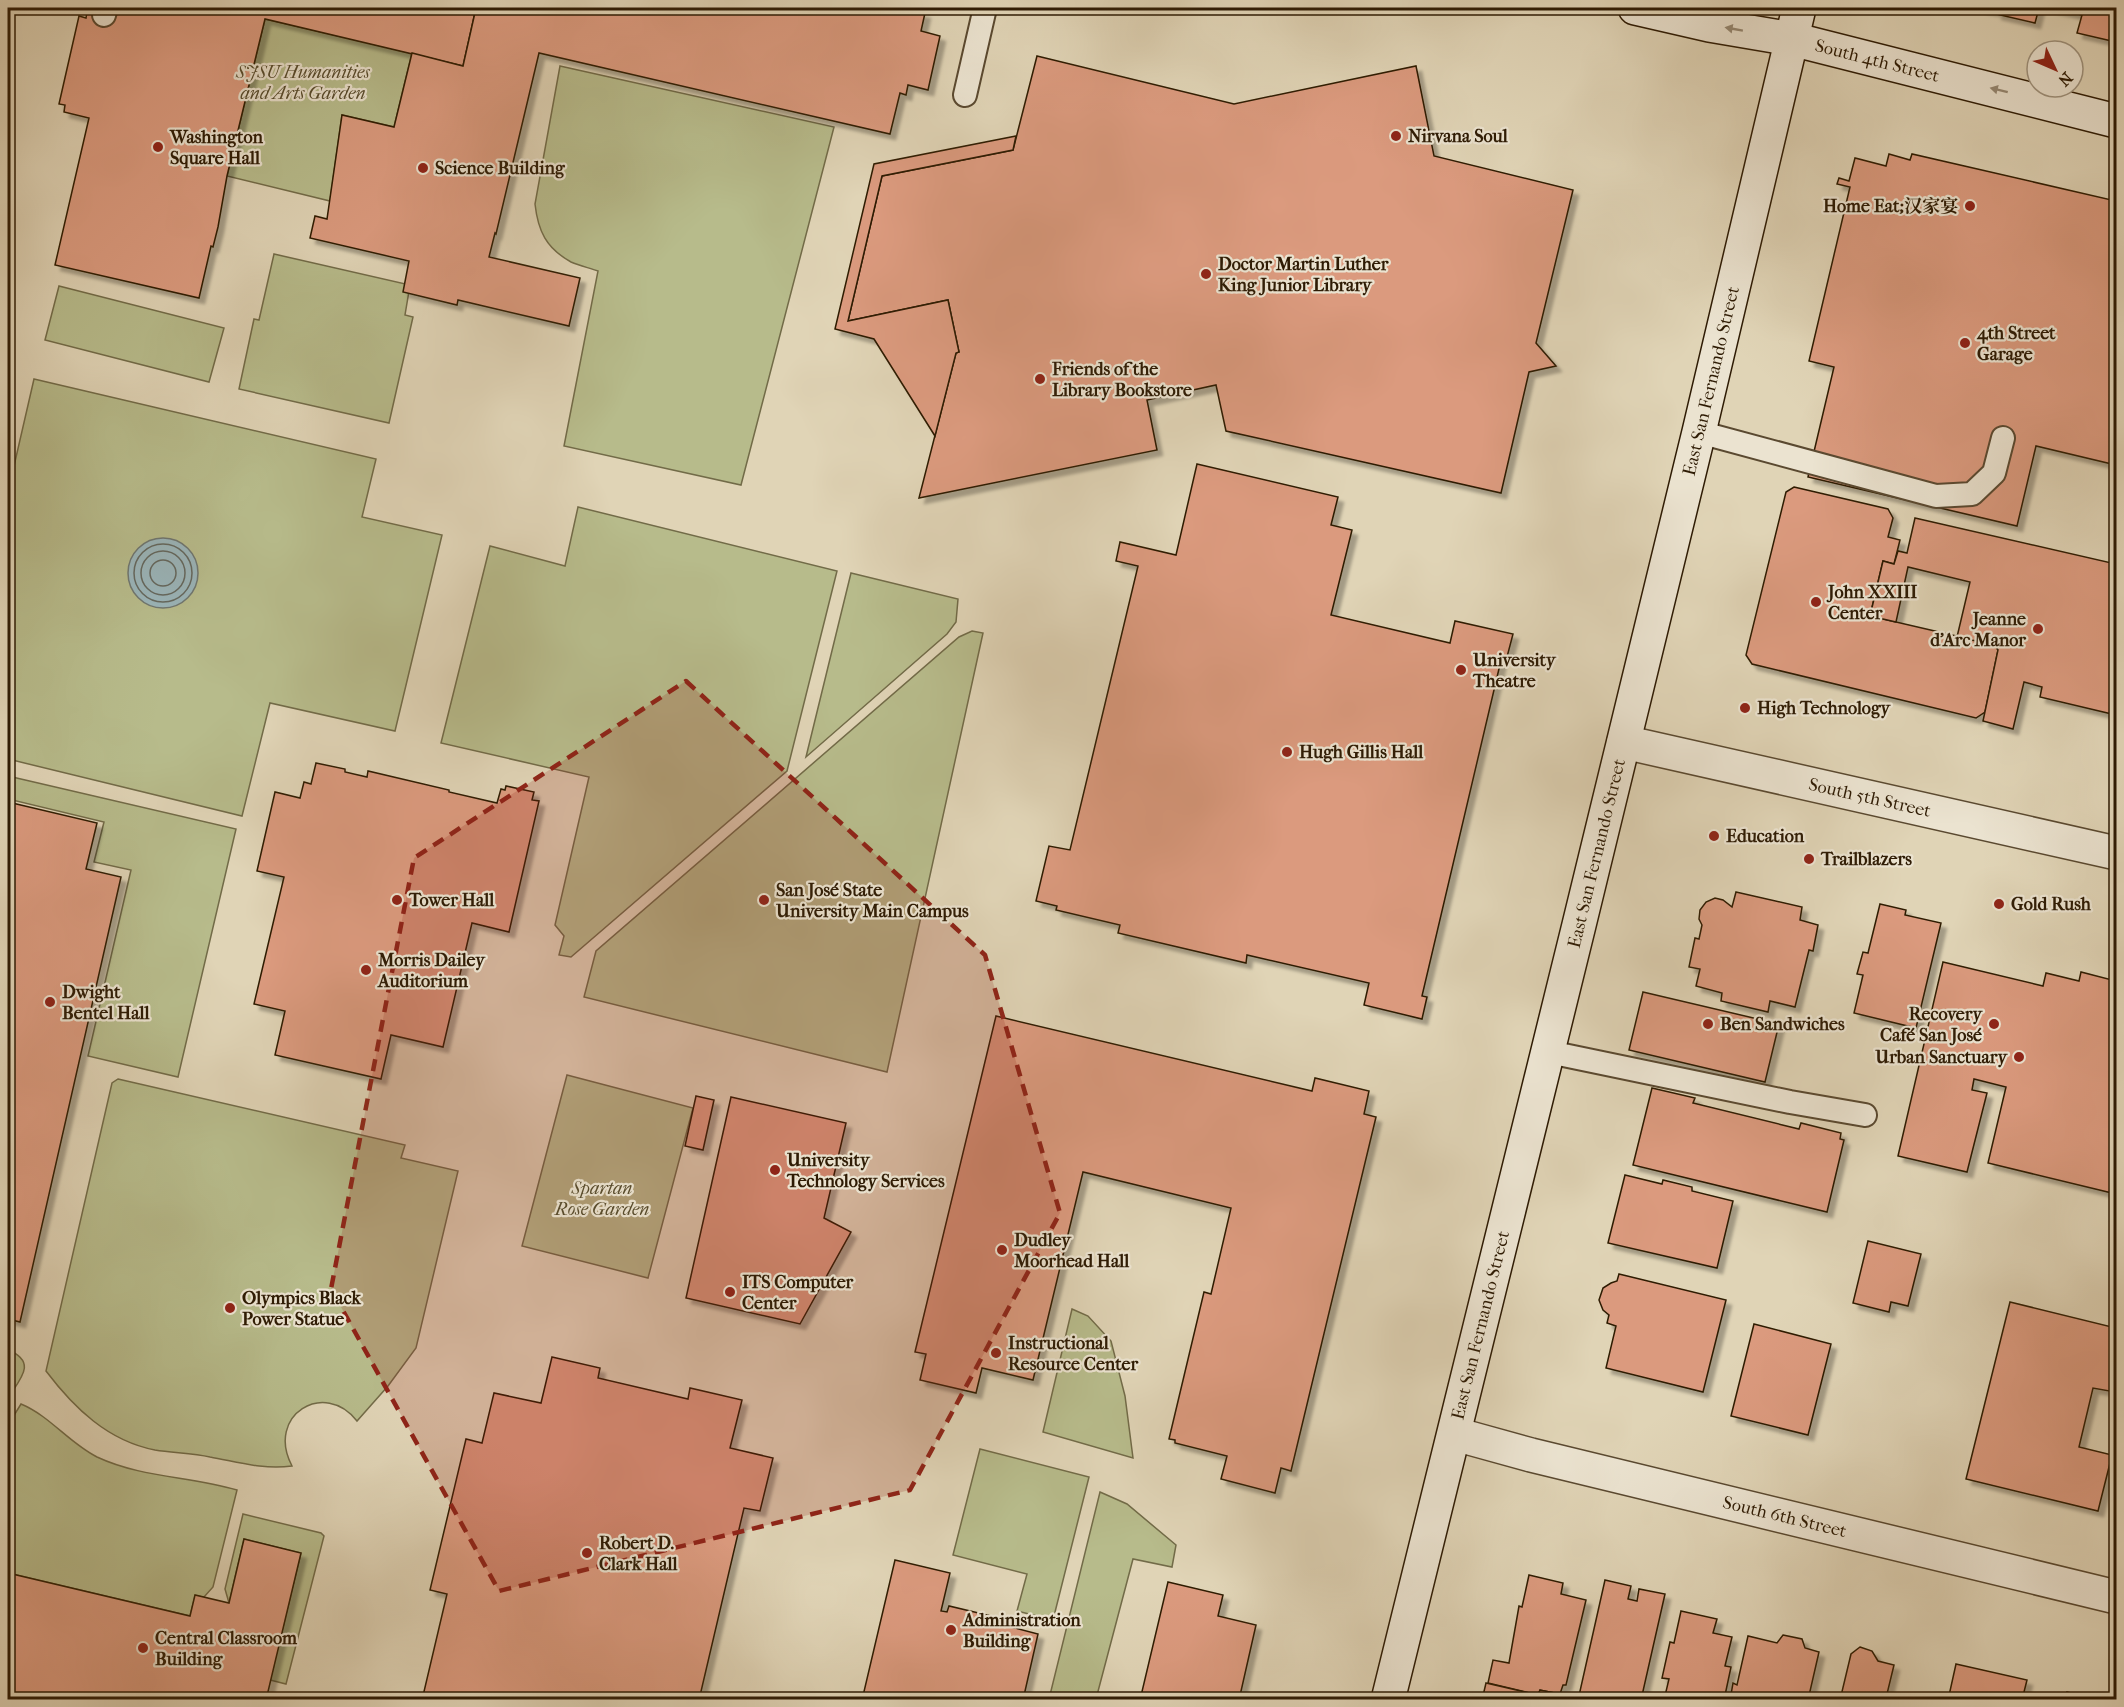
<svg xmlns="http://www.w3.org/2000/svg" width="2124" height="1707" font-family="'IM FELL French Canon','Noto Serif SC',serif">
  <defs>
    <filter id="shadow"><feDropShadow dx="5.5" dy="5.5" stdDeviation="1.5" flood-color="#0004"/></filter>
  </defs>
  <rect width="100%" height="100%" fill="#e0d4b6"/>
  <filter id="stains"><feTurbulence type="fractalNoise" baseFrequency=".00333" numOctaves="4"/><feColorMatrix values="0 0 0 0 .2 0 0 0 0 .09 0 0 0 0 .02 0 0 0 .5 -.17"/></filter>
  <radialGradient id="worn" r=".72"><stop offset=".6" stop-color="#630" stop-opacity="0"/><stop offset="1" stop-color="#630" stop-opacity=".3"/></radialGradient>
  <!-- green -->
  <g fill="#b7bb8b" stroke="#726b48" stroke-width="1.5">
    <polygon points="265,19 412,53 394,127 342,115 330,201 227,176"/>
    <path d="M 560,66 L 834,127 L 741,485 L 564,446 L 598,271 C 590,268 580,266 571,262 C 546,248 538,231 535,204 Z"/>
    <polygon points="274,254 410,285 405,315 413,317 389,423 239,389 254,319 259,320"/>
    <polygon points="59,286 224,328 209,382 45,340"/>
    <polygon points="34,379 376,459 362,517 442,535 395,731 270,703 242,816 8,759 8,492"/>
    <polygon points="578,507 837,571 787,771 571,957 559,955 564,936 555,925 589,777 441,743 490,546 565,566"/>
    <polygon points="851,573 958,599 956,622 947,634 806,757"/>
    <polygon points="972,631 983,633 887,1072 584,997 596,951 959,637"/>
    <polygon points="8,776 236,829 178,1077 88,1056 131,870 94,862 104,822 8,799"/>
    <polygon points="567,1075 693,1108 648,1278 522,1246"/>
    <path d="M 118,1079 L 405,1145 L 401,1158 L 458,1171 L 416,1348 L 388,1386 L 357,1421 C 325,1379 265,1415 292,1466 C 263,1470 238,1462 210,1457 C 192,1453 173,1453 155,1450 C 108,1441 74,1408 46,1371 L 112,1083 Z"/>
    <polygon points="1072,1309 1088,1316 1111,1341 1125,1396 1133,1458 1043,1432"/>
    <path d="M 8,1350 C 38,1362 20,1379 8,1398 Z"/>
    <path d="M 21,1404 C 50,1416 69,1443 97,1457 C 142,1478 190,1476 237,1490 L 213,1587 L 204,1597 L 195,1596 L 190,1616 L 8,1573 L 8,1425 Z"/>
    <polygon points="980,1449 1089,1477 1053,1620 1017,1611 1027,1574 953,1555"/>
    <polygon points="1100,1492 1127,1504 1176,1545 1172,1567 1133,1559 1096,1699 1049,1699"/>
    <polygon points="243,1514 321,1533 324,1536 286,1684 270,1680 301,1553 244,1539 229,1603 225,1589"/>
  </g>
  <!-- water -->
  <circle fill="#9ab5ba" stroke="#6f7771" stroke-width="1.5" cx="163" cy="573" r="35"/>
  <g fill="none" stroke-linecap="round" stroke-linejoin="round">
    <!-- shore -->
    <g stroke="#64685f" stroke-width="1.5">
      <circle cx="163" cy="573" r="29"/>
      <circle cx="163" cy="573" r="22"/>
      <circle cx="163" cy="573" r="13"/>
    </g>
  </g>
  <!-- building -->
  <g fill="#db9a7e" stroke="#2e1b04" stroke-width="1.5" filter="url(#shadow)">
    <polygon points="115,8 476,8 463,66 265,19 227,176 218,227 213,247 211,246 199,298 55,265 89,118 64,112 65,105 59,104 79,16 86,18 87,12 113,18"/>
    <polygon points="476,8 900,8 925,13 921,31 940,36 928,90 908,85 906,95 900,93 890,134 539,53 496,234 495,233 489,257 580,278 569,326 458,300 457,305 403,292 409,261 310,238 315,216 327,219 342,115 394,127 412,53 463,66"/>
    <polygon points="1981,8 2039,8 2035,23 1996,14 1997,11"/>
    <polygon points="2051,8 2116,8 2116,42 2077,33 2082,15"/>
    <polygon points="1037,56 1234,104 1416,66 1434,156 1573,190 1536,343 1556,366 1529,372 1501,493 1226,431 1216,385 1147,400 1157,450 919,498 956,353 959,352 948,300 848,321 882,176 1013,150"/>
    <polygon points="1016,136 1013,150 882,176 848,321 948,300 959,352 956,353 935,436 874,339 835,329 874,164"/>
    <polygon points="1889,154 1910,160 1912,154 2116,201 2116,465 2036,446 2017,526 1808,477 1834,367 1809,361 1850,187 1837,184 1839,178 1849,181 1855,158 1886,166"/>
    <polygon points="1197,464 1338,497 1331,525 1352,530 1331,615 1450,643 1455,621 1513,634 1507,657 1502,656 1422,996 1427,997 1422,1019 1364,1005 1369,983 1247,955 1246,963 1118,933 1120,925 1056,910 1057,906 1036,901 1049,846 1070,850 1138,566 1116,561 1120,542 1176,555"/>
    <polygon points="1794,487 1888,509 1893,518 1888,537 1900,540 1894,564 1883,561 1870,616 1995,645 1998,650 1985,712 1976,718 1752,664 1746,655 1786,492"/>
    <polygon points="1915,518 2116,564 2116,715 2040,697 2042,687 2024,682 2013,729 1983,721 1998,650 1995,645 1957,637 1970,582 1908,567 1896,622 1870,616 1883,561 1894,564 1898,551 1907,553"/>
    <polygon points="316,763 345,769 345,772 367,777 368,771 449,790 449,792 497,803 501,789 505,790 506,786 534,792 532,800 539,801 509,932 472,923 443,1047 391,1035 381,1079 275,1055 285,1011 254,1004 284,877 257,871 275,792 300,798 304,782 311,784"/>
    <polygon points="8,802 97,823 86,869 121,877 20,1322 8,1319"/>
    <polygon points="1736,892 1802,907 1800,920 1818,925 1813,951 1809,950 1795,1007 1770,1001 1768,1012 1721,1001 1722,993 1696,986 1700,969 1689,967 1695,938 1699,939 1702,925 1699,919 1700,910 1706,902 1715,898 1723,900 1732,907"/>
    <polygon points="1880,904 1906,910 1905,915 1941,923 1916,1028 1854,1013 1863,975 1857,974 1863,952 1868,953"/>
    <polygon points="1943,962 2043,986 2046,973 2079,981 2081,972 2116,981 2116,1194 1988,1163 2006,1087 1974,1079 1972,1090 1987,1093 1967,1172 1898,1156"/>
    <polygon points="1643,992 1779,1024 1765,1082 1629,1050"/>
    <polygon points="996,1016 1312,1091 1315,1078 1369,1091 1364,1114 1376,1117 1291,1471 1281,1468 1275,1493 1221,1479 1227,1456 1175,1443 1175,1440 1169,1439 1204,1292 1211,1294 1231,1208 1083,1172 1033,1380 982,1368 976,1393 920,1380 926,1354 915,1352"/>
    <polygon points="1652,1088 1695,1098 1693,1103 1799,1129 1801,1123 1841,1133 1840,1139 1844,1140 1827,1212 1633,1165"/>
    <polygon points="696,1096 714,1100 703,1150 685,1146"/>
    <polygon points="731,1097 846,1123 824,1218 851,1232 800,1324 686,1298"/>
    <polygon points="1625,1175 1662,1184 1663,1180 1692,1187 1692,1191 1733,1201 1717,1268 1608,1243"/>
    <polygon points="1868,1241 1921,1254 1908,1306 1891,1302 1889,1312 1853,1303"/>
    <polygon points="1619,1274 1726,1300 1703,1392 1606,1368 1616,1326 1607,1323 1609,1315 1603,1310 1599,1300 1603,1288 1611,1283 1617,1281"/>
    <polygon points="2010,1302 2116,1328 2115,1349 2116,1349 2116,1387 2115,1392 2093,1388 2079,1447 2112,1455 2098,1511 1966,1479"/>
    <polygon points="1754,1324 1831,1344 1808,1435 1731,1416"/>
    <polygon points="552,1357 600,1368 598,1378 688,1399 690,1388 742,1400 730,1448 773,1458 760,1511 744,1508 699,1700 422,1700 447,1594 430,1590 466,1439 482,1443 494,1393 541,1403"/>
    <polygon points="244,1539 301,1553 266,1700 15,1700 8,1698 8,1573 190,1616 195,1595 229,1603"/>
    <polygon points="895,1560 950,1573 941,1611 947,1612 949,1606 1008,1620 1007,1626 1038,1634 1023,1700 862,1700"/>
    <polygon points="1529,1575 1563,1583 1561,1594 1586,1600 1566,1685 1563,1685 1560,1694 1540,1690 1538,1695 1488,1683 1493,1660 1509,1663 1519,1606 1522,1607"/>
    <polygon points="1605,1580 1631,1586 1628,1599 1637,1601 1639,1589 1665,1594 1641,1700 1578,1700"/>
    <polygon points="1168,1582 1223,1595 1218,1616 1256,1625 1239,1700 1140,1700"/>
    <polygon points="1681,1611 1717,1619 1713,1633 1732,1637 1725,1666 1731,1667 1724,1700 1664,1700 1669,1679 1662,1678 1670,1642 1674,1643"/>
    <polygon points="1783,1635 1802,1639 1805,1648 1819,1652 1808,1700 1730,1700 1733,1683 1737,1685 1748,1636 1777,1643"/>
    <polygon points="1860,1647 1872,1651 1878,1661 1894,1665 1886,1698 1891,1700 1840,1700 1851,1654"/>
    <polygon points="1956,1664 2027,1680 2022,1700 1948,1700"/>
    <polygon points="1486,1683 1538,1695 1540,1690 1560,1694 1559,1700 1482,1700"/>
    <polygon points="2067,1692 2098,1700 2065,1700"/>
  </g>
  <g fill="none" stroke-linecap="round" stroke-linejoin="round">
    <!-- lane casing -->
    <g stroke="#5a4930" stroke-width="26">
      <g id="lane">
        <polyline points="104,15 106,8"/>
        <polyline points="965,95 985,8"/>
        <polyline points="1699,432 1936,496 1972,494 1994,473 2003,438"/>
        <polyline points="1549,1052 1790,1102 1865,1115"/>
      </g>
    </g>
    <!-- street casing -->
    <g stroke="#5a4930" stroke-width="36">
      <g id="street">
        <path id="s1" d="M 1624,742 L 2116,853"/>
        <path id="s2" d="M 1455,1434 L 1531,1455 L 2116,1597"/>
      </g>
    </g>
    <!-- secondary casing -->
    <g stroke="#2e1b04" stroke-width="36">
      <g id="secondary">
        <path id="s3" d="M 1635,8 L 1709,25 L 1792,39 L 2116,121"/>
        <path id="s4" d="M 1388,1700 L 1579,925 L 1699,432 L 1799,8"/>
      </g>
    </g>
    <!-- lane -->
    <use href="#lane" stroke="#ebe3d0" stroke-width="22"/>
    <!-- street -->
    <use href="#street" stroke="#ebe3d0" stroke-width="33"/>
    <!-- secondary -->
    <use href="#secondary" stroke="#ebe3d0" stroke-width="33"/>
  </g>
  <!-- one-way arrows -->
  <defs><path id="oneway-solid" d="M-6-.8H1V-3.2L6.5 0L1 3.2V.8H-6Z" transform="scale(1.5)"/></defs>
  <g fill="#968974">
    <use href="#oneway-solid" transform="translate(1734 29) rotate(-170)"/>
    <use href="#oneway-solid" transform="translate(1999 90) rotate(-166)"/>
  </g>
  <!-- marked area -->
  <path fill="#8f2418" fill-opacity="0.2" stroke="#8f2418" stroke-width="4.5" stroke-dasharray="12 8" stroke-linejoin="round" d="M 686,681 L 985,955 L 1060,1213 L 910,1490 L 499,1591 L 331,1289 L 414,858 Z"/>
  <!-- markers -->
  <g fill="#8f2418" stroke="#ebe3d0" stroke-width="2">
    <circle cx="1396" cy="136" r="6"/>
    <circle cx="158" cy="147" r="6"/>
    <circle cx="423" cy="168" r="6"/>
    <circle cx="1970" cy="206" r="6"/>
    <circle cx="1206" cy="274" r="6"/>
    <circle cx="1965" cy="343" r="6"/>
    <circle cx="1040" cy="379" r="6"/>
    <circle cx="1816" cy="602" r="6"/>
    <circle cx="2038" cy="629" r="6"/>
    <circle cx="1461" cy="670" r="6"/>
    <circle cx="1745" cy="708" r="6"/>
    <circle cx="1287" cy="752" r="6"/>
    <circle cx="1714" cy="836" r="6"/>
    <circle cx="1809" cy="859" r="6"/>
    <circle cx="397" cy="900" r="6"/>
    <circle cx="764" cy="900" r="6"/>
    <circle cx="1999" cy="904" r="6"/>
    <circle cx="366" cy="970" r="6"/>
    <circle cx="50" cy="1002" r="6"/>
    <circle cx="1708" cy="1024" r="6"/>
    <circle cx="1994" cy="1024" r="6"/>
    <circle cx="2019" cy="1057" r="6"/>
    <circle cx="775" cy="1170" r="6"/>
    <circle cx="1002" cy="1250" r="6"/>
    <circle cx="730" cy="1292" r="6"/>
    <circle cx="230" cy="1308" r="6"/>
    <circle cx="996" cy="1353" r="6"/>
    <circle cx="587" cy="1553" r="6"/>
    <circle cx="951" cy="1630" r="6"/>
    <circle cx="143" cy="1648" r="6"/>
  </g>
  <g text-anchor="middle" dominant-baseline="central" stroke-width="4.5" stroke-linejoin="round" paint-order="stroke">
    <!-- street labels -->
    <g font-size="18" fill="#2e1b04" stroke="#ebe3d0">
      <text stroke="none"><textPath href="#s3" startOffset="248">South 4th Street</textPath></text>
      <text stroke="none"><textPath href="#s4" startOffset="1358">East San Fernando Street</textPath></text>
      <text stroke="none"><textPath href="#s1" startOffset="252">South 5th Street</textPath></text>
      <text stroke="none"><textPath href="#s4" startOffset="872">East San Fernando Street</textPath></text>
      <text stroke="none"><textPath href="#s4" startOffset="386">East San Fernando Street</textPath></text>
      <text stroke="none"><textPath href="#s2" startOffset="340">South 6th Street</textPath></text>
    </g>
    <!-- park labels -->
    <g font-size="18" font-style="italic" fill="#574b2c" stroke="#ebe3d0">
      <text x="303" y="72">SJSU Humanities<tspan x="303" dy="21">and Arts Garden</tspan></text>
      <text x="602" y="1188">Spartan<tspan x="602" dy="21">Rose Garden</tspan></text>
    </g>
    <!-- poi labels -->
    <g font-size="18" font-weight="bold" fill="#2e1b04" stroke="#ebe3d0" text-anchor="start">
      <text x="1408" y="136">Nirvana Soul</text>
      <text x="170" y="137">Washington<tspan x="170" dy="21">Square Hall</tspan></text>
      <text x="435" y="168">Science Building</text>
      <text x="1958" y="206" text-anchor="end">Home Eat;汉家宴</text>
      <text x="1218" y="264">Doctor Martin Luther<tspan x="1218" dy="21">King Junior Library</tspan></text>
      <text x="1977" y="333">4th Street<tspan x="1977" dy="21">Garage</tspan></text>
      <text x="1052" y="369">Friends of the<tspan x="1052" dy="21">Library Bookstore</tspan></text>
      <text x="1828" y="592">John XXIII<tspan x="1828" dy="21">Center</tspan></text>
      <text x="2026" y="619" text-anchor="end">Jeanne<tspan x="2026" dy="21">d’Arc Manor</tspan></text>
      <text x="1473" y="660">University<tspan x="1473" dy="21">Theatre</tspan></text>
      <text x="1757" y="708">High Technology</text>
      <text x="1299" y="752">Hugh Gillis Hall</text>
      <text x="1726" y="836">Education</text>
      <text x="1821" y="859">Trailblazers</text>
      <text x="776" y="890">San José State<tspan x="776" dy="21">University Main Campus</tspan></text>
      <text x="409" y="900">Tower Hall</text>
      <text x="2011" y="904">Gold Rush</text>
      <text x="378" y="960">Morris Dailey<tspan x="378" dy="21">Auditorium</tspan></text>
      <text x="62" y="992">Dwight<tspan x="62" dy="21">Bentel Hall</tspan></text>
      <text x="1982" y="1014" text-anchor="end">Recovery<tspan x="1982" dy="21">Café San José</tspan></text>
      <text x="1720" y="1024">Ben Sandwiches</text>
      <text x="2007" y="1057" text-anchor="end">Urban Sanctuary</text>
      <text x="787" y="1160">University<tspan x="787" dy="21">Technology Services</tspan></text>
      <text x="1014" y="1240">Dudley<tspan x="1014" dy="21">Moorhead Hall</tspan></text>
      <text x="742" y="1282">ITS Computer<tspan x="742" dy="21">Center</tspan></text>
      <text x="242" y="1298">Olympics Black<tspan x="242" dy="21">Power Statue</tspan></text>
      <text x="1008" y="1343">Instructional<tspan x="1008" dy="21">Resource Center</tspan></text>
      <text x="599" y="1543">Robert D.<tspan x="599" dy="21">Clark Hall</tspan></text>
      <text x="963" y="1620">Administration<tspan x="963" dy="21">Building</tspan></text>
      <text x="155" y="1638">Central Classroom<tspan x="155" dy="21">Building</tspan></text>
    </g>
  </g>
  <!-- margin -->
  <rect width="2124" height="1707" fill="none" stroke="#e0d4b6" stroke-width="30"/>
  <rect x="9" y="9" width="2106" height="1689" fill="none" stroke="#2e1b04" stroke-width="3"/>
  <rect x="15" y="15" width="2094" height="1677" fill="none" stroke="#2e1b04" stroke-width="1.5"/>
  <!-- north arrow -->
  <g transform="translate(2055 69) rotate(134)"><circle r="28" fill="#ebe3d0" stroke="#9f937e" stroke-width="1.5"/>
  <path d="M0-4.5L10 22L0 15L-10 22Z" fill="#8f2418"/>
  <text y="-9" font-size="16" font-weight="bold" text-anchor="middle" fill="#2e1b04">N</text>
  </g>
  <rect width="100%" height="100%" filter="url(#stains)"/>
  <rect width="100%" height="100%" fill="url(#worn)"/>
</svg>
